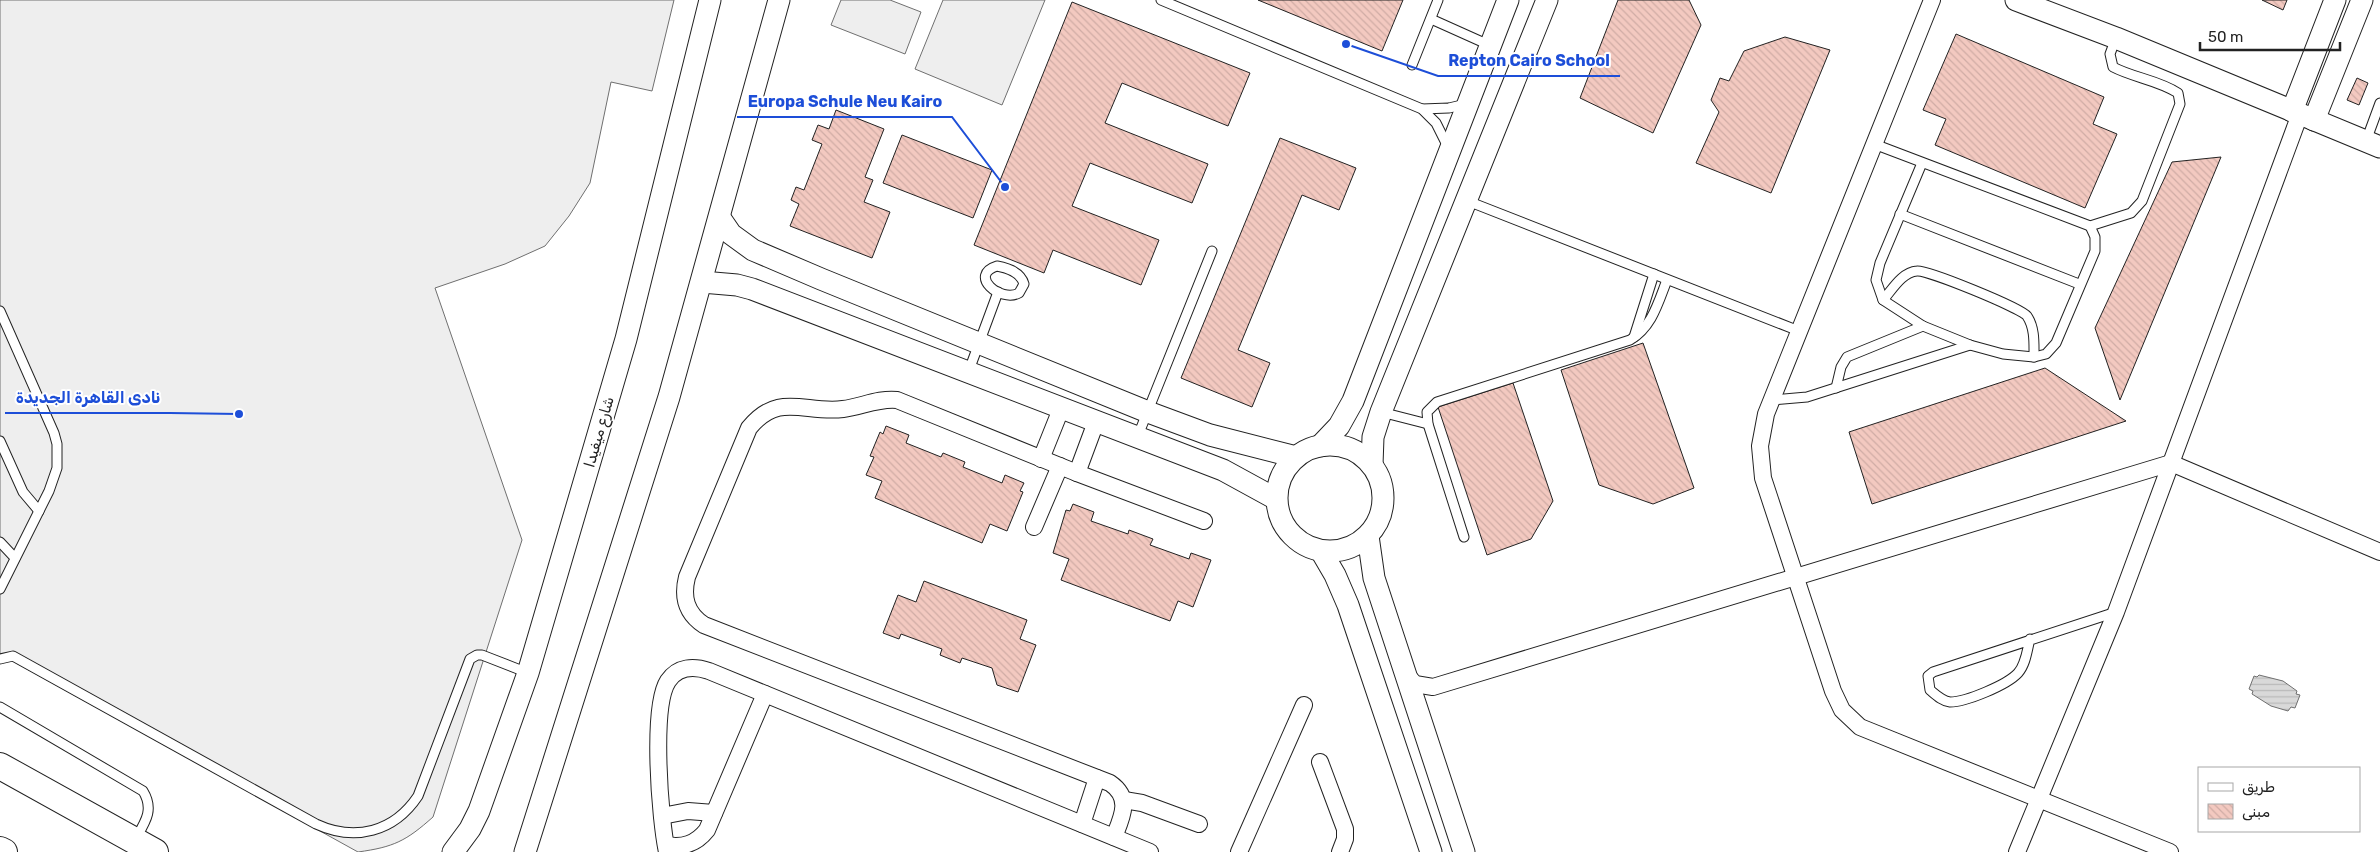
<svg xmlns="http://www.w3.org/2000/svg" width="2380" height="852" font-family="Rubik,Vazirmatn,sans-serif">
  <defs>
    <pattern id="water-rules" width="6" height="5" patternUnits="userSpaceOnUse" patternTransform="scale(1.25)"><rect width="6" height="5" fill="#d9d9d9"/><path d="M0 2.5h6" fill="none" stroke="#bababa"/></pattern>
    <pattern id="building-back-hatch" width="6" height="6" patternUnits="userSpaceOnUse" patternTransform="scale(1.25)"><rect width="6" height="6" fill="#f3c9c0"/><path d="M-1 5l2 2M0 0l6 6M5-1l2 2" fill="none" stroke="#d0aca5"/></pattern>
  </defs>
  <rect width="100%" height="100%" fill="#fff"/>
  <!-- garden -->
  <g fill="#eee" stroke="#6f6f6f">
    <path d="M 0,0 L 674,0 L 652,91 L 611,82 L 590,183 L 569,216 L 545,246 L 505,264 L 435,288 L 522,540 L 433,817 C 406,841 394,847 358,852 L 0,654 Z"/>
    <polygon points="841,0 890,0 921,12 905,54 831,25"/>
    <polygon points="943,0 1045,0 1002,105 915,69"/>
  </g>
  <!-- water -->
  <polygon fill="url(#water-rules)" stroke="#6f6f6f" points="2259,675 2283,681 2297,691 2296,694 2300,695 2295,708 2291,707 2288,711 2271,706 2252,694 2253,691 2249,689 2254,676 2257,677"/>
  <!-- building -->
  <g fill="url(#building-back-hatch)" stroke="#222">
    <polygon points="1258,0 1403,0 1382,51"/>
    <polygon points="1618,0 1689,0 1701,25 1653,133 1580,98"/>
    <polygon points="2262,0 2287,0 2283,10"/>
    <polygon points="1072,2 1250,73 1228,126 1122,83 1105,123 1208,164 1192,203 1090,163 1072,206 1159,240 1141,285 1053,250 1044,273 974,245"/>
    <polygon points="1956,34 2104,97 2093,124 2117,134 2085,208 1935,145 1946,119 1923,110"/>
    <polygon points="1785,37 1830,50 1771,193 1696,163 1719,112 1711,100 1720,78 1729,81 1744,51"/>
    <polygon points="2357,78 2368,83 2359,105 2347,100"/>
    <polygon points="836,110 884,129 865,177 873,180 864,202 890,212 872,258 790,226 799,204 791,200 796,187 804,190 822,144 812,140 818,125 829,129"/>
    <polygon points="902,135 992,170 973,218 883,183"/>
    <polygon points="1280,138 1356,168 1339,210 1302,195 1238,350 1270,363 1252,407 1181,378"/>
    <polygon points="2221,157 2120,400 2095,328 2172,162"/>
    <polygon points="1643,343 1694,488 1653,504 1599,485 1561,370"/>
    <polygon points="2045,368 2126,421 1872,504 1849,432"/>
    <polygon points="1513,383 1553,501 1531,539 1487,555 1438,407"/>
    <polygon points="886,426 909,435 906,443 941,457 943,453 965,462 963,467 1002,483 1005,475 1024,483 1020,491 1023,492 1007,531 990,524 982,543 875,498 882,481 866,475 874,457 870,456 880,432 883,434"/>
    <polygon points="1073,504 1094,512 1091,521 1128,534 1129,530 1153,539 1150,545 1189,559 1191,553 1211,560 1193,607 1178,601 1170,621 1061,580 1069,559 1053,553 1066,510 1070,511"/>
    <polygon points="924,581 1027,620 1020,639 1036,645 1018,692 997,685 992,668 962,658 960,663 940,655 942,649 901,634 899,639 883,633 898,595 916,602"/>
  </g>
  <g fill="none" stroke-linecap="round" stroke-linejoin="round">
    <!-- service casing -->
    <g stroke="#222" stroke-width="11">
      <g id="service">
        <polyline points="1161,0 1422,109 1436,123 1448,147"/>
        <polyline points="1431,19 1489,45"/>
        <polyline points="1412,65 1438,0"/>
        <polyline points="1422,109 1449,108 1466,104"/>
        <polyline points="2366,141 2380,103"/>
        <path d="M 1874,144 L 2090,226 L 2131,213 L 2142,201 L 2180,104 L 2178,93 C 2158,80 2134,78 2113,67 L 2110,54 L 2116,38"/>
        <polyline points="1922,163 1880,263 1876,280 1883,300 1923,326 1970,345 2003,354 2034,357 2046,354 2056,343 2095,251 2095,237 2090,226"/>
        <polyline points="1465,200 1799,331"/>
        <polyline points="1900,214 2079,284"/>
        <path d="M 997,266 C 1008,268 1021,273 1024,284 L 1019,293 C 1000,303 968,275 997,266 Z"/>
        <path d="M 1883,300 C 1892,290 1902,272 1917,271 C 1928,270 2021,308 2027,316 C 2035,328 2034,343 2034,357"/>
        <polyline points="0,311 54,433 57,444 57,468 49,491 0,589"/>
        <polyline points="1634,337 1654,274"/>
        <polyline points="968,373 998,292"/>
        <polyline points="1836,388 1841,367 1847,357 1923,326"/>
        <polyline points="1772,400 1807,397 1970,345"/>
        <polyline points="1381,412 1428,424"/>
        <polyline points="1137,438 1212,251"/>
        <polyline points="0,441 23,492 39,511"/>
        <path d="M 1464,537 L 1428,424 L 1427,412 L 1437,402 L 1630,340 C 1652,327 1658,303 1667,280"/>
        <polyline points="0,542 15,558"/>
        <path d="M 2030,639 C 2027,650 2026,664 2018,673 C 2007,685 1966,702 1950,702 C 1942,701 1936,695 1930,690 L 1928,676 L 1933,672 L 2116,612"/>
        <path d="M 0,659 L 13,656 L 316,824 C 355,842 394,832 418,796 L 470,659 L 477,655 L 482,655 L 528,673"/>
        <path d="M 0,707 L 143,791 C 154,809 146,821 136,838"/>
      </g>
    </g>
    <!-- minor casing -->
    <g stroke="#222" stroke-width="18">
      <g id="minor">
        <polyline points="1932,0 1766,414 1760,446 1763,478 1833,691 1842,710 1860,727 2170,852"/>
        <polyline points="1041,459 1061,409"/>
        <polyline points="1077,473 1096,422"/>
        <polyline points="1034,527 1060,466"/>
        <polyline points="1404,672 1415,684 1433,687 2171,463 2380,552"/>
        <polyline points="1320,762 1345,829 1345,839 1340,852"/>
        <polyline points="1124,800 1142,803 1199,824"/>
        <polyline points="662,816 688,811 714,813"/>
        <polyline points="1082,824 1097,778"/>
        <path d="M 1114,837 C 1122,817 1132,798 1110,783 L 704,625 C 686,613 682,597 687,577 L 749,428 C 779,391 805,414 843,409 C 861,407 878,398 897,400 L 1077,473 L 1204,521"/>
        <path d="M 666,845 C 683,848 696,844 707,830 L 765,694"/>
        <path d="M 667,852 C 660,820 651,707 668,681 C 678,666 694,666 709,671 L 1150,852"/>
        <polyline points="1239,852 1304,705"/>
        <polyline points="2017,852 2116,612 2300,114"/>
      </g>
    </g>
    <!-- tertiary casing -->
    <g stroke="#222" stroke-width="23">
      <g id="tertiary">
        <polyline points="2016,0 2116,38 2380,147"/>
        <polyline points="2292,111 2335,0"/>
        <polyline points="2314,120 2362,0"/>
        <polyline points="720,218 731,234 753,250 821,279 1148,412 1210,435 1296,457"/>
        <polyline points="702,282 737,285 752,289 1223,470 1276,499"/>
        <circle cx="1330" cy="498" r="53"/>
        <polyline points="1320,446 1339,426 1353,401 1508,0"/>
        <polyline points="1372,465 1373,437 1381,412 1547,0"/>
        <polyline points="1368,536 1374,578 1464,852"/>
        <polyline points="1321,551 1335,575 1348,605 1431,852"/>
        <polyline points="453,852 470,829 479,811 528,673 626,339 710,0"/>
        <polyline points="525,852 669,397 779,0"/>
      </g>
    </g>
    <!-- primary casing -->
    <g stroke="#222" stroke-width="28">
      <g id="primary">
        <polyline points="0,766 155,852"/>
        <polyline points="0,850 4,852"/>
      </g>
    </g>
    <!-- service -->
    <use href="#service" stroke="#fff" stroke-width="9"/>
    <!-- minor -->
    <use href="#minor" stroke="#fff" stroke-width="16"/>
    <!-- tertiary -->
    <use href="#tertiary" stroke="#fff" stroke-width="21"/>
    <!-- primary -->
    <use href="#primary" stroke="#fff" stroke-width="26"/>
  </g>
  <g text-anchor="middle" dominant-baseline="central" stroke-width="4" stroke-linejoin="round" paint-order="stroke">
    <!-- street labels -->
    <g font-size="15" fill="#222" stroke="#fff">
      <text transform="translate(599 432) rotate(-74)">شارع ميفيدا</text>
    </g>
  </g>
  <!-- callouts -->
  <path fill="none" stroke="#1d4ed8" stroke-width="2" d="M1346 44L1438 76H1620M1005 187L952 117H737M239 414L170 413H5"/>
  <g fill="#1d4ed8" stroke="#fff" stroke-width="2">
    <circle cx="1346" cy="44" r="5"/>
    <circle cx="1005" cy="187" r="5"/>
    <circle cx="239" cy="414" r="5"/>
  </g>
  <g font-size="16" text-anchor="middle" font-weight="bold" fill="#1d4ed8" stroke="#fff" stroke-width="4" stroke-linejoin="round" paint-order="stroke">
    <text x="1529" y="66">Repton Cairo School</text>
    <text x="845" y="107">Europa Schule Neu Kairo</text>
    <text x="88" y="403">نادى القاهرة الجديدة</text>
  </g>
  <!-- legend -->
  <rect x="2198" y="767" width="162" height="65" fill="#ffffff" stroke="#a7a7a7"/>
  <rect x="2208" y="783" width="25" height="8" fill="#ffffff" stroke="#a7a7a7"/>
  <text x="2242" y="792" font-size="15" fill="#222222">طريق</text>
  <rect x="2208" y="804" width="25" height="15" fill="url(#building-back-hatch)" stroke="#a7a7a7"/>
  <text x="2242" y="817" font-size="15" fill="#222222">مبنى</text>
  <!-- scale -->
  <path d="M2200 42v8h140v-8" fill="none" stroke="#222222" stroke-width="2.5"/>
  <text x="2208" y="42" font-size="15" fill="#222222" stroke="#ffffff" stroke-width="4" paint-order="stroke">50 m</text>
</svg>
